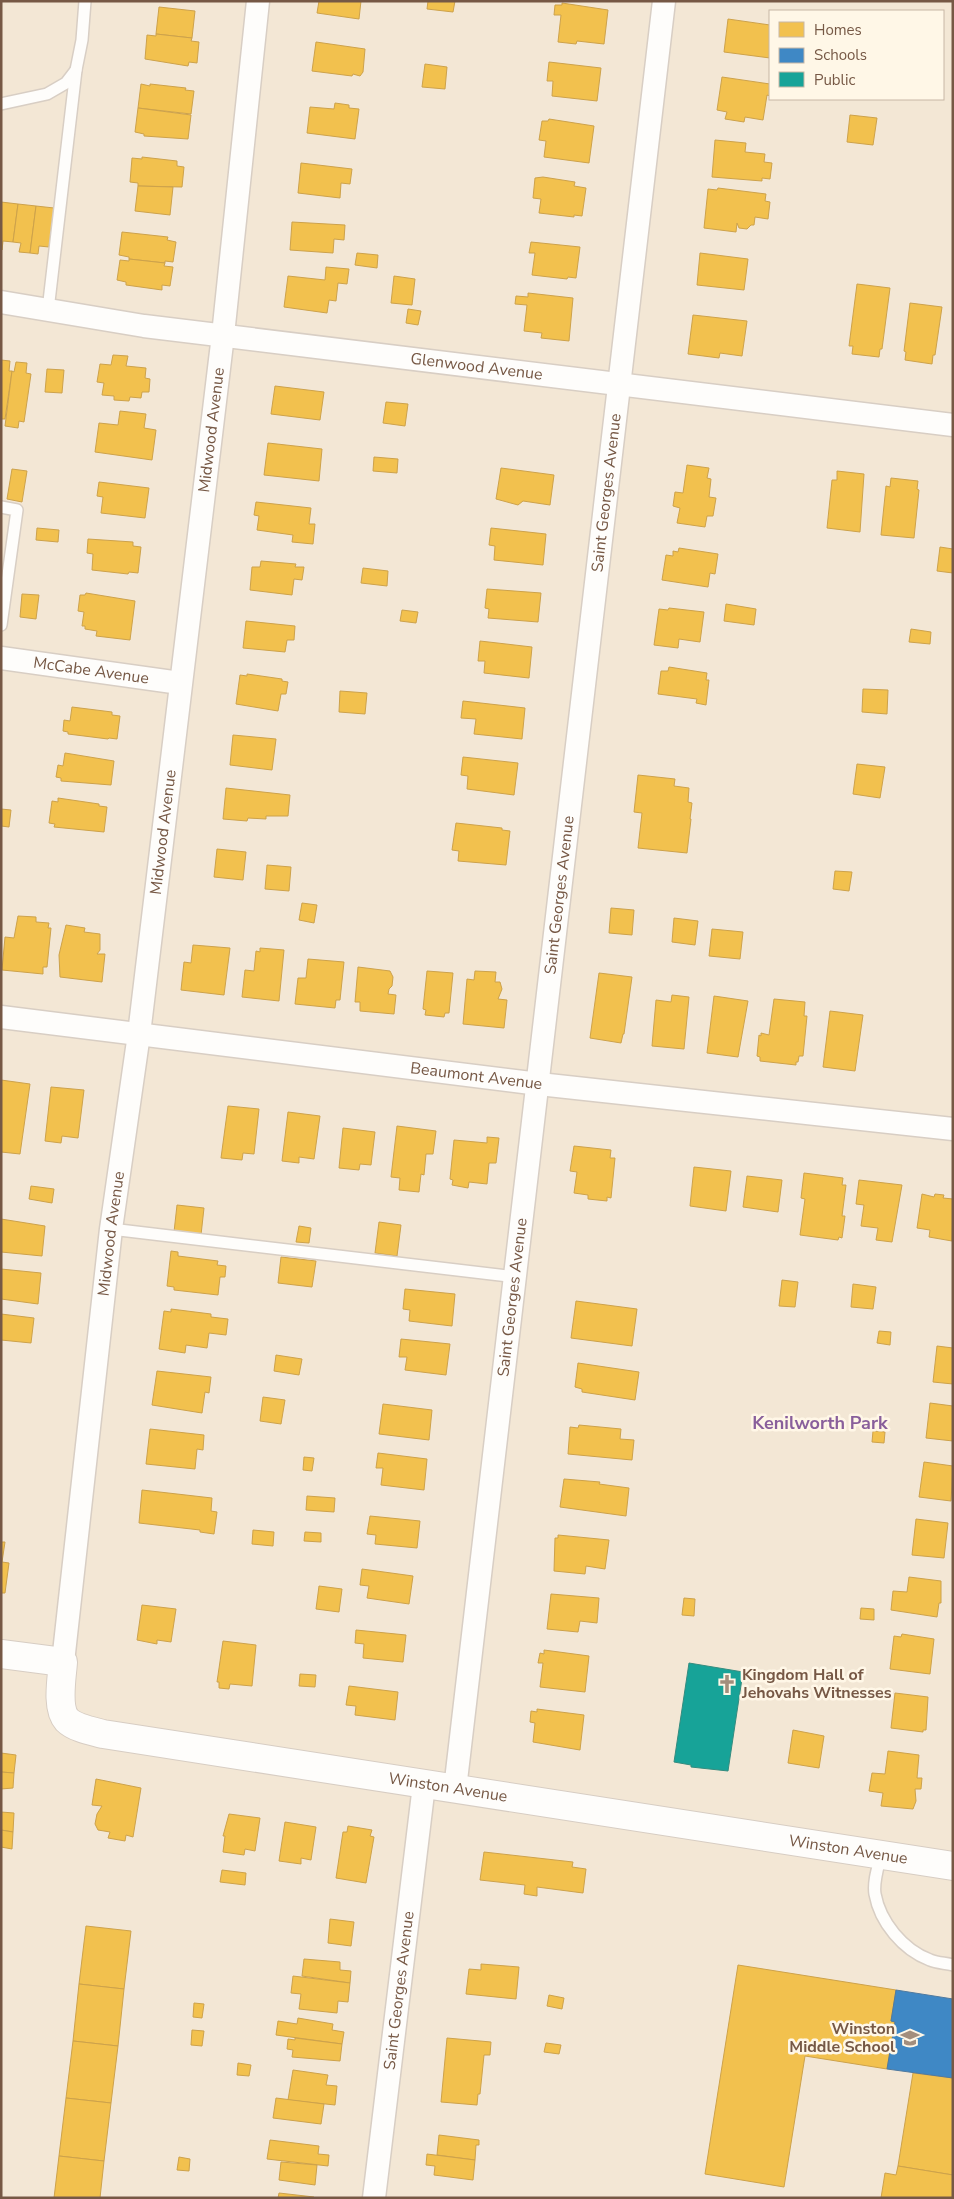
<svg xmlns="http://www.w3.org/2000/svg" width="954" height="2199" font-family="'Nunito Sans',sans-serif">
  <rect width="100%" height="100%" fill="#f7f1e6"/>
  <!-- residential -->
  <path fill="#f3e7d5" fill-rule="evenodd" d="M 1,1 L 953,1 L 953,2198 L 1,2198 ZM 770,11 L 943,11 L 943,99 L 770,99 Z"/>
  <!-- homes -->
  <g fill="#f2c14e" stroke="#cda24b">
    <polygon points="319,1 361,1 359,19 317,13"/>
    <polygon points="428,1 455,1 453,12 427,9"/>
    <polygon points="562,3 608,10 604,44 577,41 576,44 558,42 561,15 554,15 555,5 562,5"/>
    <polygon points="159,7 195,11 192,38 156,34"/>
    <polygon points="728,19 770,25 770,58 724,52"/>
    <polygon points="156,34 192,38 191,41 199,42 197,63 189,62 188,66 145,59 147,35 156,36"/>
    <polygon points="316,42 365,49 363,72 360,76 353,74 352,76 312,71"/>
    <polygon points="549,62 601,68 597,101 552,96 553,81 547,81"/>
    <polygon points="425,64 447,67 445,89 422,87"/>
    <polygon points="722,77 770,84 770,96 767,95 763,120 745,117 744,122 725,119 727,112 717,110"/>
    <polygon points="141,84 150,86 150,84 186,88 185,90 194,91 191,114 138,108"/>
    <polygon points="335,103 349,105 349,108 359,109 355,139 307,133 310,107 334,109"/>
    <polygon points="138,108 191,115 188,139 144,136 144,134 135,132"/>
    <polygon points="850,115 877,118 873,145 847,142"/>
    <polygon points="549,119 594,126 589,163 544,157 546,141 539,140 542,121 548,121"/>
    <polygon points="715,140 746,143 745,152 765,154 764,162 772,163 770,179 762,178 762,181 712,177"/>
    <polygon points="142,157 177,161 177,166 184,167 182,187 138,186 138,183 130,182 132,158 142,159"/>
    <polygon points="301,163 352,169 350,184 341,183 340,198 298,193"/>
    <polygon points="543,177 575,182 574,186 586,188 582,216 574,215 574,217 539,213 541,199 533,198 535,178"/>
    <polygon points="138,186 173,187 170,215 135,211"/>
    <polygon points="718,188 766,194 765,201 770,202 768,219 755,217 754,225 751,225 747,229 739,228 737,223 736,232 704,228 708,189 717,190"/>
    <polygon points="1,202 18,204 13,242 3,241 2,250"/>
    <polygon points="18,204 36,206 30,253 19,252 21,243 13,242"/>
    <polygon points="36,206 54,208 49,247 39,246 38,254 30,253"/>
    <polygon points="292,222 345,225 344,240 334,239 333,253 290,250"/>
    <polygon points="122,232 168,237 167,240 176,242 173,262 165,261 165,263 129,259 129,257 119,255"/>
    <polygon points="531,242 580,247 576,278 568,277 567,279 532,275 535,253 529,253"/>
    <polygon points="357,253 378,255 377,268 355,265"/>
    <polygon points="700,253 748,259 744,290 697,285"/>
    <polygon points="129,259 165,263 164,266 173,267 170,286 162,285 162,290 126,285 126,282 117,280 120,260 129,261"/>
    <polygon points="326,267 349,269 347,284 338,283 336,301 329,300 327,313 284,307 288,276 325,280"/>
    <polygon points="394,276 415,279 412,305 391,303"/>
    <polygon points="857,284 890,288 882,349 880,349 879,357 852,354 853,346 849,346"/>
    <polygon points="528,293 573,298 569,341 541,338 542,333 524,331 527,305 515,304 516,296 528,297"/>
    <polygon points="910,303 942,307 935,355 933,355 932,364 905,360 906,352 904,351"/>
    <polygon points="408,309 421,311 418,325 406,323"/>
    <polygon points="693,315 747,321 742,356 720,353 719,358 688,354"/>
    <polygon points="113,355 128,356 126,366 146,368 145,378 150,379 149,392 142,392 141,398 130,397 129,401 114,400 114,396 102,395 104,383 97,382 100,364 111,365"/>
    <polygon points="1,360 10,361 9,371 12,371 5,419 1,419"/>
    <polygon points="16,362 27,363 26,373 31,374 24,422 19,421 18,428 5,426 12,371 14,372"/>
    <polygon points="47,369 64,370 62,393 45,392"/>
    <polygon points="275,386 324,392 320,420 271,414"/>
    <polygon points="386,402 408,404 405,426 383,423"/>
    <polygon points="120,411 146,414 144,428 156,430 152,460 95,452 99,423 118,425"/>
    <polygon points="268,443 322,449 319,481 264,475"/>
    <polygon points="374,457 398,459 397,473 373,471"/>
    <polygon points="687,465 709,468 707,478 711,479 709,497 716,498 713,516 707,516 705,527 677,523 680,508 673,506 675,492 683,493"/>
    <polygon points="501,468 554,475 550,505 523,501 518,505 496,499"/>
    <polygon points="12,469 27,471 22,502 7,499"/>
    <polygon points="837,471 864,474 860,532 827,528 832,480 837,480"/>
    <polygon points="891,478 918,481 917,489 919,490 914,538 881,535 886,486 890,487"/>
    <polygon points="99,482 149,488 145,518 101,513 103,497 97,496"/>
    <polygon points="256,502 311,508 309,524 315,524 313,544 292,542 293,535 257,530 259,516 254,515"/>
    <polygon points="37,528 59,530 58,542 36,540"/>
    <polygon points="491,528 546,534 543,565 494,560 495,546 489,545"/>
    <polygon points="88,539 133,542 133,546 141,547 138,573 129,572 128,574 92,570 93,554 87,553"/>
    <polygon points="940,547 953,549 953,573 937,571"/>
    <polygon points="679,548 718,554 715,574 710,573 708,587 662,580 666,555 673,556 673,551 678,552"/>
    <polygon points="261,561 296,564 295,567 304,567 302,580 294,579 292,595 250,590 252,567 260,567"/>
    <polygon points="363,568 388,571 387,586 361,583"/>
    <polygon points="487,589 541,593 538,622 488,618 489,609 485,608"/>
    <polygon points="86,593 135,601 130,640 96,636 97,631 85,629 85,626 82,626 84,612 78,611 80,595 85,595"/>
    <polygon points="22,594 39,595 36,619 20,617"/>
    <polygon points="726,604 756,609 754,625 724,621"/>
    <polygon points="669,608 704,612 700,642 679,639 678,648 654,645 659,609 668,610"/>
    <polygon points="402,610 418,612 416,623 400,621"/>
    <polygon points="246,621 295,626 294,640 287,640 285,652 243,648"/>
    <polygon points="911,629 931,632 930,644 909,642"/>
    <polygon points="480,641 532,647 529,678 484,673 485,661 478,661"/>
    <polygon points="669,667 707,673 706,680 709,680 706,705 696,703 697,699 658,694 661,671 668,671"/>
    <polygon points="247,674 282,679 282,681 288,682 286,694 281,694 278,711 236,704 240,675 247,676"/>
    <polygon points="863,689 888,690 887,714 862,712"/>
    <polygon points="340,691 367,693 365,714 339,712"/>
    <polygon points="463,701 525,708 522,739 474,734 476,719 461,718"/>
    <polygon points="72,707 112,712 112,715 120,716 117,739 109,738 108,739 68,734 68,732 63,731 64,720 70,721"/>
    <polygon points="233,735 276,739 272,770 230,765"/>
    <polygon points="65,753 114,761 111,785 61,781 61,778 56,777 58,765 63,766"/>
    <polygon points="463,757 518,763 514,795 467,789 468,776 461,775"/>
    <polygon points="857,764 885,767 880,798 853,794"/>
    <polygon points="638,775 675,779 674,786 689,788 688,802 692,803 690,819 691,819 687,853 638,848 642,813 634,812"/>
    <polygon points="226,788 290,795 288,816 266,816 266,819 248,818 247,821 223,819"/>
    <polygon points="58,798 99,804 99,806 107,807 104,832 54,827 55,824 49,823 52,801 58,802"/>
    <polygon points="1,809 11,810 9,827 1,826"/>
    <polygon points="456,823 502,828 502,830 510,831 506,865 458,861 459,851 452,850"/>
    <polygon points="217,849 246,852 243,880 214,877"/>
    <polygon points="267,865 291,867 289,891 265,889"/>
    <polygon points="835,871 852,872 849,891 833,889"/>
    <polygon points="302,903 317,905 314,923 299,920"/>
    <polygon points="611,908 634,910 632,935 609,933"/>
    <polygon points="18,916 36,917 36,922 49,923 48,928 51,928 47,967 43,967 43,974 2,970 5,937 14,938"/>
    <polygon points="674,918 698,921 695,945 672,942"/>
    <polygon points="66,925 85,928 84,932 100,934 100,950 97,954 105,954 102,982 60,977 59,955"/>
    <polygon points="712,929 743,932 740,959 709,956"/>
    <polygon points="193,945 230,948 224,995 181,990 184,962 191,963"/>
    <polygon points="260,948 284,950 279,1001 242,997 245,970 254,971 256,951 260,952"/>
    <polygon points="308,959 344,962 340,1000 336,1000 335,1008 295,1004 298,978 306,978"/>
    <polygon points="358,967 390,971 393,977 392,986 389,989 388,994 396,995 394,1014 360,1011 360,1002 355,1002"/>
    <polygon points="427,971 453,973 449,1013 445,1013 444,1017 425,1015 426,1010 423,1009"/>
    <polygon points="475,971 496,972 495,982 500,982 502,989 498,999 507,1000 504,1028 463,1024 467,979 474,980"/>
    <polygon points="599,973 632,977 624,1034 623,1034 621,1043 590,1038"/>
    <polygon points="672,995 689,997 684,1049 652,1046 656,1000 671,1002"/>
    <polygon points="714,996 748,1001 738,1057 707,1053"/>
    <polygon points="774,999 805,1002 804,1016 807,1016 803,1056 799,1056 798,1062 796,1062 796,1065 760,1061 760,1057 757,1056 759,1035 761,1036 761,1033 769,1035"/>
    <polygon points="830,1011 863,1015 855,1071 823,1067"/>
    <polygon points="1,1080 30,1084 20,1154 1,1152"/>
    <polygon points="51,1087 84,1090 78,1138 62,1136 61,1143 45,1141"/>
    <polygon points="228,1106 259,1109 254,1154 243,1153 242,1160 221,1158"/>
    <polygon points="288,1112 320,1116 314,1159 299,1157 299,1163 282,1161"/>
    <polygon points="397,1126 436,1131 433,1154 426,1154 424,1175 421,1174 419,1192 399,1190 400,1178 391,1177"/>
    <polygon points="343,1128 375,1132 371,1165 360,1164 359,1170 339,1168"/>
    <polygon points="487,1137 499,1138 496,1163 489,1163 487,1184 469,1182 468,1188 452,1185 453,1180 450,1179 454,1140 487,1143"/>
    <polygon points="574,1146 611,1150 610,1158 615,1158 611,1198 607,1197 607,1201 588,1199 588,1195 574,1193 577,1172 570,1171"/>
    <polygon points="694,1167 731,1171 726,1211 690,1206"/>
    <polygon points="804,1173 843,1178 842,1185 846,1185 842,1216 845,1216 842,1238 839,1237 838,1240 800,1235 805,1199 801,1198"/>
    <polygon points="747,1176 782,1180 778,1212 743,1207"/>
    <polygon points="859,1180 902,1185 892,1242 876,1240 878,1228 861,1226 864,1205 856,1204"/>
    <polygon points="31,1186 54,1189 52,1203 29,1199"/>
    <polygon points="922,1194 934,1197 935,1194 944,1195 943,1198 953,1199 952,1241 929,1237 930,1230 917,1228"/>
    <polygon points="177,1205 204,1208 201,1235 174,1232"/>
    <polygon points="1,1219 45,1226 42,1256 1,1252"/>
    <polygon points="379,1222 401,1225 397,1256 375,1253"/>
    <polygon points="299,1226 311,1228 309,1243 296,1242"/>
    <polygon points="171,1251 178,1252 178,1256 218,1261 217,1265 226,1266 225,1277 220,1277 218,1295 174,1290 174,1287 167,1286"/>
    <polygon points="281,1257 316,1261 312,1287 278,1283"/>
    <polygon points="1,1269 41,1273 38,1304 1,1299"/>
    <polygon points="782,1280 798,1282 795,1307 779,1306"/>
    <polygon points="853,1284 876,1287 873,1309 851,1307"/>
    <polygon points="405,1289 455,1294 452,1326 409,1321 410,1310 403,1309"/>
    <polygon points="576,1301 637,1309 632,1346 571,1338"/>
    <polygon points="171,1309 211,1314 211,1317 228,1319 226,1335 209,1333 207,1348 186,1345 185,1353 159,1349 164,1311 171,1312"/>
    <polygon points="1,1314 34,1318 31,1343 1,1340"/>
    <polygon points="879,1331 891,1332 890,1345 877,1343"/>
    <polygon points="401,1339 450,1344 446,1375 405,1370 407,1357 399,1357"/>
    <polygon points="937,1346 953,1348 953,1384 933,1382"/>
    <polygon points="276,1355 302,1359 299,1375 274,1371"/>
    <polygon points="578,1363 639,1372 635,1400 582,1392 582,1389 575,1387"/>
    <polygon points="157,1371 211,1377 209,1393 205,1392 202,1413 152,1405"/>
    <polygon points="263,1397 285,1400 281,1424 260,1421"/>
    <polygon points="930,1403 953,1406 953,1441 926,1438"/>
    <polygon points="383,1404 432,1410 429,1440 379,1434"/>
    <polygon points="579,1425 621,1429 620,1439 634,1440 632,1460 568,1454 570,1427 578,1428"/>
    <polygon points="150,1429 204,1435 203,1450 197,1449 195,1469 146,1464"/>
    <polygon points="873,1431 885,1432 884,1443 872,1442"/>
    <polygon points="378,1453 427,1459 424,1490 381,1485 383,1468 376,1468"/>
    <polygon points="304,1457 314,1458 312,1471 303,1470"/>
    <polygon points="924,1462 953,1466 951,1501 919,1497"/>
    <polygon points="564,1479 600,1482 599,1484 629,1488 626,1516 560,1507"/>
    <polygon points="142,1490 212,1498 211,1511 217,1512 214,1534 200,1532 200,1530 139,1523"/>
    <polygon points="307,1496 335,1498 334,1512 306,1510"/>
    <polygon points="370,1516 420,1521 417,1548 375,1544 376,1535 367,1534"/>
    <polygon points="916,1519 948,1523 944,1558 912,1555"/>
    <polygon points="253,1530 274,1532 273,1546 252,1544"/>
    <polygon points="305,1532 321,1533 321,1542 304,1541"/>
    <polygon points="558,1535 609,1540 605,1569 586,1566 585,1574 554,1571 555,1538 558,1538"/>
    <polygon points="1,1542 5,1542 2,1562 9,1563 5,1593 1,1593"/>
    <polygon points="362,1569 413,1576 409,1604 367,1598 369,1586 360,1585"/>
    <polygon points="909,1577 941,1581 941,1603 939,1603 937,1617 891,1610 893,1591 907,1592"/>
    <polygon points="319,1586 342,1589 339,1612 316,1609"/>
    <polygon points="551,1594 599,1598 597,1623 580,1621 578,1632 547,1629"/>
    <polygon points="684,1598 695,1599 694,1616 682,1615"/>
    <polygon points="142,1605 176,1609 171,1642 157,1640 157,1644 137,1640"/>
    <polygon points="861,1608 874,1609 874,1620 860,1619"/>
    <polygon points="356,1630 406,1635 403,1662 363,1658 364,1644 355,1643"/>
    <polygon points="902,1634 934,1639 930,1674 890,1669 894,1636 901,1637"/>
    <polygon points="223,1641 256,1645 252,1686 230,1684 229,1689 219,1688 219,1682 217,1682"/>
    <polygon points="544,1650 589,1656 585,1692 540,1687 543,1663 538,1663 540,1653 544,1654"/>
    <polygon points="300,1674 316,1675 315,1687 299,1686"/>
    <polygon points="349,1686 398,1692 395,1720 355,1715 356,1706 346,1705"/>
    <polygon points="895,1693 928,1697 926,1730 923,1730 923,1732 891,1728"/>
    <polygon points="537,1709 584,1715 580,1750 533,1742 535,1723 530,1722 531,1711 537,1712"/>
    <polygon points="793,1730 824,1736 819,1768 788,1763"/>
    <polygon points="888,1751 919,1755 917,1778 922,1778 921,1789 915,1789 916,1801 913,1809 881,1806 883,1793 869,1791 872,1773 885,1774"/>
    <polygon points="1,1753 16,1755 14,1773 1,1772"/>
    <polygon points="1,1772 14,1773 13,1788 1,1789"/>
    <polygon points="96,1779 141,1788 133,1837 126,1835 125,1841 108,1838 110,1832 98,1830 95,1824 97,1814 102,1806 92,1805"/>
    <polygon points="1,1812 14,1813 13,1832 1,1830"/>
    <polygon points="229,1814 260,1818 255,1851 245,1849 244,1855 223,1852 225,1836 223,1836"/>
    <polygon points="285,1822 316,1827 311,1860 301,1858 301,1864 279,1861"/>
    <polygon points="348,1826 372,1830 370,1836 374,1837 366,1883 336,1878 343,1832 347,1832"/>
    <polygon points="1,1830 13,1832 12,1849 1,1847"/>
    <polygon points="484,1852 573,1862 572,1867 586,1869 583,1893 537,1887 537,1896 524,1894 525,1885 480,1880"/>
    <polygon points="222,1870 246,1873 245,1885 220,1882"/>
    <polygon points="330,1919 354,1922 351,1946 328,1943"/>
    <polygon points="86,1926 131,1931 124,1989 79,1984"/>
    <polygon points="304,1959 340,1962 340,1970 351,1971 350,1983 302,1976"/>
    <polygon points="481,1964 519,1967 516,1999 466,1994 469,1969 481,1970"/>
    <polygon points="738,1965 896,1990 891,2021 895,2022 887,2069 805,2056 784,2187 705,2174"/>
    <polygon points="293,1976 350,1983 348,2002 338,2001 337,2013 299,2009 301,1994 291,1993"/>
    <polygon points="79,1984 124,1989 118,2046 73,2041"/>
    <polygon points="549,1995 564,1998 562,2009 547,2006"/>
    <polygon points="194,2003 204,2004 202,2018 193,2017"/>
    <polygon points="298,2018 333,2024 332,2030 344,2032 342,2044 276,2035 278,2021 297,2024"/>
    <polygon points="192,2030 204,2031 202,2046 191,2045"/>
    <polygon points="295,2038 342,2044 340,2061 292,2057 293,2050 287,2049 288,2039 295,2040"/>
    <polygon points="447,2038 491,2042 490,2055 484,2055 480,2094 478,2094 477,2105 441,2102"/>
    <polygon points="73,2041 118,2046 111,2103 66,2098"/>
    <polygon points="546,2043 561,2045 559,2054 544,2052"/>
    <polygon points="238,2063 251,2065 249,2076 237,2075"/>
    <polygon points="293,2070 328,2075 326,2085 337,2086 335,2105 288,2100"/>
    <polygon points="913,2073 953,2078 953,2175 898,2166"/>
    <polygon points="66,2098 111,2103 104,2161 59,2156"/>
    <polygon points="276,2098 324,2104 321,2124 273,2118"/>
    <polygon points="439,2135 479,2140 479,2145 476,2145 475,2160 437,2155"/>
    <polygon points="270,2140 319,2146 318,2154 329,2155 328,2166 267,2159"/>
    <polygon points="427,2154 475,2160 473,2180 434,2175 435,2166 426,2165"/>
    <polygon points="59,2156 104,2161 100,2198 54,2198"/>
    <polygon points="179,2157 190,2159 189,2171 177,2170"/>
    <polygon points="281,2162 317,2165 315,2185 279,2180"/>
    <polygon points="898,2166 953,2175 953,2198 881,2198 885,2173 896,2175"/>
    <polygon points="279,2193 314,2197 314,2198 278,2198"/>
  </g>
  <!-- schools -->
  <polygon fill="#3f88c5" stroke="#507a9f" points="896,1990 953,1999 953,2078 887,2069 895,2022 891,2021"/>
  <!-- public -->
  <polygon fill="#17a398" stroke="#348c7f" points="689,1663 743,1672 728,1771 691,1767 691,1765 674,1762"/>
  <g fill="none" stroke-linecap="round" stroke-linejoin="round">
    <!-- lane casing -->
    <g stroke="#d8cec4" stroke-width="14">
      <g id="lane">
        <polyline points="1,104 47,94 66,83 76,70 82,40 85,1"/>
        <polyline points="48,310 76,70"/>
        <polyline points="1,507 17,510 1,625"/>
        <polyline points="111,1229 516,1277"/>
        <path d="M 881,1855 C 878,1867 873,1882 875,1894 C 880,1922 903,1950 930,1960 C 937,1963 945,1963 953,1965"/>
      </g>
    </g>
    <!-- street casing -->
    <g stroke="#d8cec4" stroke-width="25">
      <g id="street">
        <path id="s1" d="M 1,302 L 144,326 L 953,425"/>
        <path id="s2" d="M 1,658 L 180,683"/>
        <path id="s3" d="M 1,1017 L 539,1084 L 953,1129"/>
        <path id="s4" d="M 63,1662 L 111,1229 L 139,1034 L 223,335 L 258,1"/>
        <path id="s5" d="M 455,1789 L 664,1"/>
        <path id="s6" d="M 374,2198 L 424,1785"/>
      </g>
    </g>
    <!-- secondary casing -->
    <g stroke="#d7cdc3" stroke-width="30">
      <g id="secondary">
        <path id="s7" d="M 1,1654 L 63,1662 C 62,1677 56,1708 67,1720 C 75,1728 92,1731 103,1734 L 953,1866"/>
      </g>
    </g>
    <!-- lane -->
    <use href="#lane" stroke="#fefdfb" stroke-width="11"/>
    <!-- street -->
    <use href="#street" stroke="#fefdfb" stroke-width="22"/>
    <!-- secondary -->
    <use href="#secondary" stroke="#fefdfb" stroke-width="28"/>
  </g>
  <!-- icons -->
  <defs>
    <g id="church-bare" transform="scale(1.5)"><path d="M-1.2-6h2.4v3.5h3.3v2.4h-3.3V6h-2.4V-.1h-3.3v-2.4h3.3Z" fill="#a38e7d" stroke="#fff7e7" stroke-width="2.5" paint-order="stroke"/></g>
    <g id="school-bare" transform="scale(1.5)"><path d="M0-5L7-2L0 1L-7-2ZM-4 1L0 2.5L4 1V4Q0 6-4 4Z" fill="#a38e7d" stroke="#fff7e7" stroke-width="2.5" paint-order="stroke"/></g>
  </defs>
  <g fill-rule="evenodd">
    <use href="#church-bare" x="727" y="1684"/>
    <use href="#school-bare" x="910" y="2038"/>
  </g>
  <g text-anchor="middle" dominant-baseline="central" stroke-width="5" stroke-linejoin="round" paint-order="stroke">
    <!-- street labels -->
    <g font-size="16" fill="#765845" stroke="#fff7e7">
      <text stroke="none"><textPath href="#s1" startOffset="480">Glenwood Avenue</textPath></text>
      <text stroke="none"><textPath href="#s4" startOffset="1241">Midwood Avenue</textPath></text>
      <text stroke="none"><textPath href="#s5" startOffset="1305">Saint Georges Avenue</textPath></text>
      <text stroke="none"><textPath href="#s2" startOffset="91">McCabe Avenue</textPath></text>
      <text stroke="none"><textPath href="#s4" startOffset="836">Midwood Avenue</textPath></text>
      <text stroke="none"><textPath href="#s5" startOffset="900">Saint Georges Avenue</textPath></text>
      <text stroke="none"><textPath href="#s3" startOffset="479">Beaumont Avenue</textPath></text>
      <text stroke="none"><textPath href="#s4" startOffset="431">Midwood Avenue</textPath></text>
      <text stroke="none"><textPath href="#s5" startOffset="495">Saint Georges Avenue</textPath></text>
      <text stroke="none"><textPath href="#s7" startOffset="510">Winston Avenue</textPath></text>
      <text stroke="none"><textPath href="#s7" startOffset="915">Winston Avenue</textPath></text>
      <text stroke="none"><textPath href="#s6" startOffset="209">Saint Georges Avenue</textPath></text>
    </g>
    <!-- poi labels -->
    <g font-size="16" font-weight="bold" fill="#765845" stroke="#fff7e7" text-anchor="start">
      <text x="742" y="1675">Kingdom Hall of<tspan x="742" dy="18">Jehovahs Witnesses</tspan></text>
      <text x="895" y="2029" text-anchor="end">Winston<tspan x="895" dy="18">Middle School</tspan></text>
    </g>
    <!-- neighbourhood labels -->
    <g font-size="18" font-weight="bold" fill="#895f9b" stroke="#fff7e7">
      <text x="820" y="1423">Kenilworth Park</text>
    </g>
  </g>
  <!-- border -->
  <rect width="954" height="2199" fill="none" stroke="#765845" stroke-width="5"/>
  <!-- legend -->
  <rect x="769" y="10" width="175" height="90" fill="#fff7e7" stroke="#c8b7a6"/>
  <rect x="779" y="22" width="25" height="15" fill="#f2c14e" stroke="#c8b7a6"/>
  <text x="814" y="35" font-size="15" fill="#765845">Homes</text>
  <rect x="779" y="48" width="25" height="15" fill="#3f88c5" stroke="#c8b7a6"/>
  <text x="814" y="60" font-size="15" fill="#765845">Schools</text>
  <rect x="779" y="72" width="25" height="15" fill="#17a398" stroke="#c8b7a6"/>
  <text x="814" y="85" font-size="15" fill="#765845">Public</text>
</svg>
